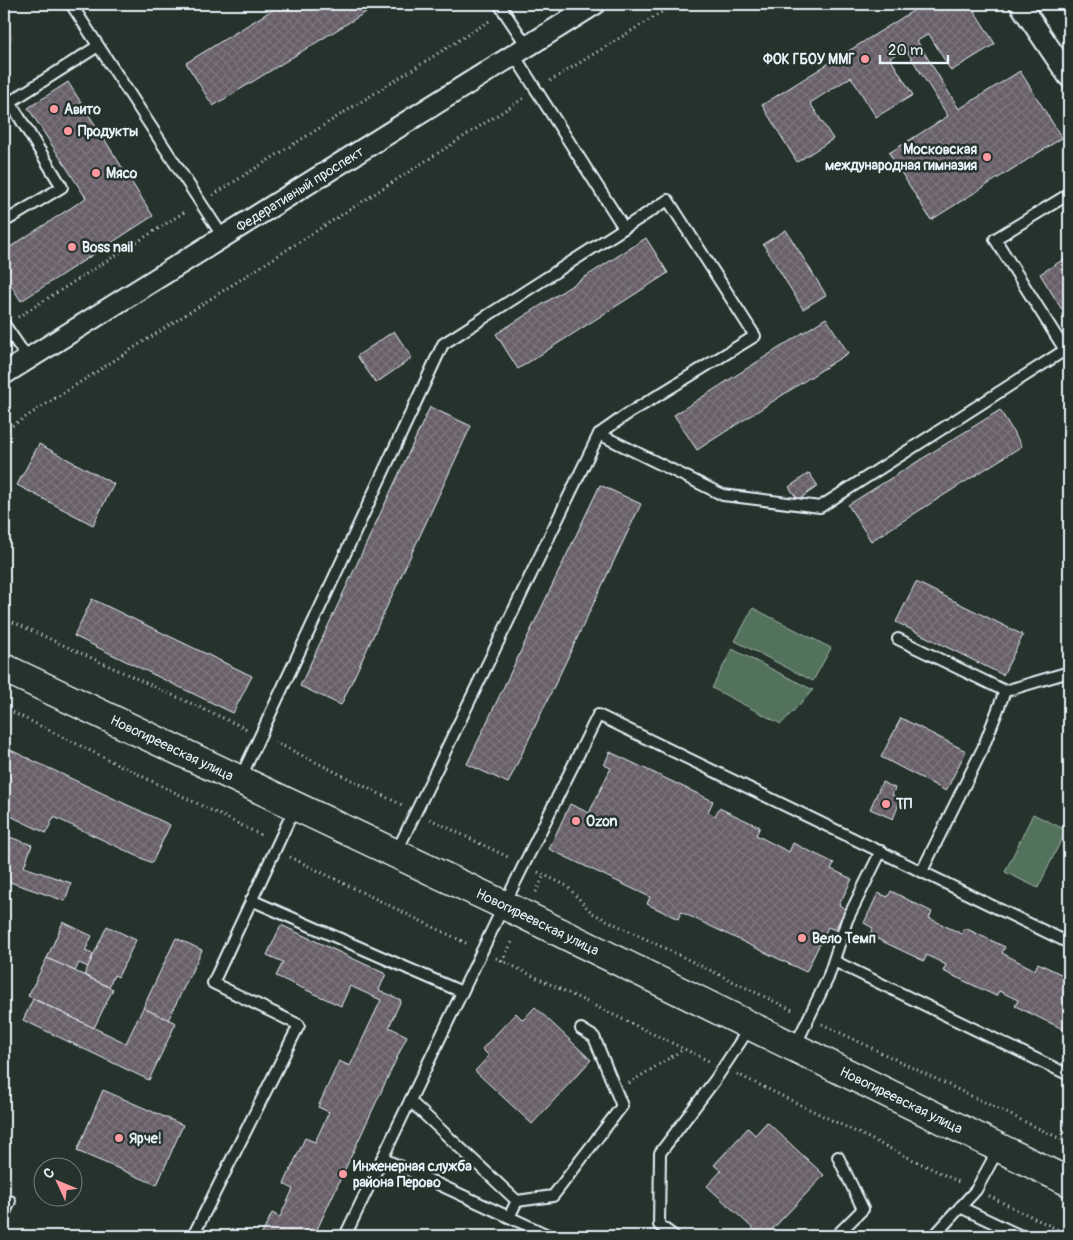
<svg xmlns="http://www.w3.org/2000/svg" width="1073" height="1240" font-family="Pangolin,sans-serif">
  <defs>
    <pattern id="building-cross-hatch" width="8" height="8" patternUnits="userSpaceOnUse" patternTransform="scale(1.25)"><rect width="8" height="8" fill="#675f67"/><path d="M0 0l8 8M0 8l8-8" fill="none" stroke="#7d767e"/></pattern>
  </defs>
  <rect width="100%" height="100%" fill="#26332d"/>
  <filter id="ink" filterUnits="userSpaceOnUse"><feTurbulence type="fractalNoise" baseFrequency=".02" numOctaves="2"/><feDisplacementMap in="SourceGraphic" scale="10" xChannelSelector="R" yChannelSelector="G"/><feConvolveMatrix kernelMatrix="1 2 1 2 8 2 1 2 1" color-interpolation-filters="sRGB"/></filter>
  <g filter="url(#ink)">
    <!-- built -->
    <polygon fill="#3a403e" points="4,20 14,38 4,45"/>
    <!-- park -->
    <g fill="#52725b" stroke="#9db2aa">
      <polygon points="753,608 831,648 813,681 735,641"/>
      <polygon points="732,649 813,690 781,724 712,688"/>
      <polygon points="1033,814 1066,830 1038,888 1005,872"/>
    </g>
    <!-- building -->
    <g fill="url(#building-cross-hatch)" stroke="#e8f1f8">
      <polygon points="282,4 379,4 213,106 186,63"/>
      <polygon points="924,4 970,4 995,44 951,71 929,34 917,41 959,109 1020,71 1062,138 931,220 889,153 948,116 905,48 890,58 913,95 876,117 851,77 810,103 833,139 797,162 762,105"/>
      <polygon points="68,82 153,216 21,301 4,274 4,251 86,198 28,108"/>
      <polygon points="786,230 826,295 803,309 763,244"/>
      <polygon points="646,238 668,273 518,369 496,334"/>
      <polygon points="1069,256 1069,321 1040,274"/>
      <polygon points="826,318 848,353 697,450 674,415"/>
      <polygon points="394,331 412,358 376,383 357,356"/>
      <polygon points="430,407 471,426 341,705 300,686"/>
      <polygon points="1000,410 1022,446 871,541 848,505"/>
      <polygon points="39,444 114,484 93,525 17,485"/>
      <polygon points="809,473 818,486 798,500 789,487"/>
      <polygon points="600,485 641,504 508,783 467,764"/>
      <polygon points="916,582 1023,635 1003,675 896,622"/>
      <polygon points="92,599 252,676 233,713 74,636"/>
      <polygon points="901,718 966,751 946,791 881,757"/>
      <polygon points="4,747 170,825 152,863 54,817 46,833 4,813"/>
      <polygon points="610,752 713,801 708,812 715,816 719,808 760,827 756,835 789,852 793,843 834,863 831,869 852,879 839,905 846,909 835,930 828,927 806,972 681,912 678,919 647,904 650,897 549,849 570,804 589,813 611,768 604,765"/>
      <polygon points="882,782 895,788 892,795 901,799 893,819 870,809"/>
      <polygon points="4,835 32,845 24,867 71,883 65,901 4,880"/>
      <polygon points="891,891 932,912 929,918 962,934 965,928 1005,947 1002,953 1035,970 1038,963 1069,978 1069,1032 1015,1006 1018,1000 999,991 996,996 943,971 946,965 927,955 924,961 869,935 873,928 864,923 878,893 888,897"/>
      <polygon points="63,922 92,936 85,951 93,954 88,967 79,963 75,971 47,958"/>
      <polygon points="281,925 386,974 379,990 401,1000 389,1027 407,1036 314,1236 261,1236 272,1213 280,1217 293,1189 284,1184 305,1138 315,1142 329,1112 318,1107 339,1061 350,1066 381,1000 350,986 341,1006 276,976 283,962 267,955"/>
      <polygon points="107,926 136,940 118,977 114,975 109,987 84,975"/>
      <polygon points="176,938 202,950 168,1020 143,1008"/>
      <polygon points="47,958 113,989 94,1028 28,996"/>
      <polygon points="33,999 126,1043 143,1008 176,1023 149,1080 23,1020"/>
      <polygon points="535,1007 591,1060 532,1124 475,1071 489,1056 482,1049 516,1013 523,1020"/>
      <polygon points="103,1090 183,1125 157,1185 77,1151"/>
      <polygon points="767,1122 824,1175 766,1236 761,1236 707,1186 721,1171 714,1165 748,1128 755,1135"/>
    </g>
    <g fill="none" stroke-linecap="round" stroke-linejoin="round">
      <!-- lane casing -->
      <g stroke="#e8f1f8" stroke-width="14">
        <g id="lane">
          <polyline points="71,4 223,237"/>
          <polyline points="499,4 527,46"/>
          <polyline points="514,55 624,228"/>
          <polyline points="4,222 62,187 10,102 98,46"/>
          <polyline points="4,324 28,359"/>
          <polyline points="599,434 723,495 820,507 1065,350 995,239 1069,194"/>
          <polyline points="898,639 1005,691 1069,672"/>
          <polyline points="240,779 443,344 668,200 755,336 626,415 599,434 396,853"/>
          <polyline points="922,871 983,748 1005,691"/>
          <polyline points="251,900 462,992"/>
          <polyline points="834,961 1069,1075"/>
          <polyline points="795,1046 828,978 847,920 881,851"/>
          <polyline points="410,1101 517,1201 509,1217"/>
          <polyline points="382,1158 550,1236"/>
          <polyline points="517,1201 553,1196 622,1106 594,1037 581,1029"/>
          <polyline points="960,1207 1021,1236"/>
          <polyline points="4,1215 10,1201"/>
          <polyline points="193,1236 299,1025 213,983 295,807"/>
          <polyline points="345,1236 504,905 598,715 1069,943"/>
          <polyline points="674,1236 659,1225 660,1153 715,1080 750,1027"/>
          <polyline points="836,1236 863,1209 838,1157"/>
          <polyline points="934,1236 976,1190 999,1148"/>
        </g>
      </g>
      <!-- street casing -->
      <g stroke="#e8f1f8" stroke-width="24">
        <g id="street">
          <polyline points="1020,4 1069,77"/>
          <path id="s1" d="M 4,374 L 595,4"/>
        </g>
      </g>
      <!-- secondary casing -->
      <g stroke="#e8f1f8" stroke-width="31">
        <g id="secondary">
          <path id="s2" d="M 4,668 L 504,905 L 1069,1182"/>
        </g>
      </g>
      <!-- path -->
      <g stroke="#e8f1f8" stroke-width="3" stroke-dasharray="1 4" stroke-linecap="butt">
        <polyline points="550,81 675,4"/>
        <polyline points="213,195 491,20"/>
        <polyline points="18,317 186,211"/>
        <polyline points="4,431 524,98"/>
        <polyline points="4,618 247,729"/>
        <polyline points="4,708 263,836"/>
        <polyline points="275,742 402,805"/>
        <polyline points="430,819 510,858"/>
        <polyline points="290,857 468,944"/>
        <polyline points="538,872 567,886 592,913 794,1011"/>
        <polyline points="536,892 544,875"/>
        <polyline points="496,958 709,1061"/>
        <polyline points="502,961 512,942"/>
        <polyline points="822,1024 1069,1143"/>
        <polyline points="737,1074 961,1183"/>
        <polyline points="629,1083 684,1049"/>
        <polyline points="989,1196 1069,1235"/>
      </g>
      <!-- lane -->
      <use href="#lane" stroke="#26332d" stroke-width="10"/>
      <!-- street -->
      <use href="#street" stroke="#26332d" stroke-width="20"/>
      <!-- secondary -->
      <use href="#secondary" stroke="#26332d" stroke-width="28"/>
    </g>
  </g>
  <!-- markers -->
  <g fill="#ff9aa2" stroke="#26332d" stroke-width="2">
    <circle cx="865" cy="59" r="5"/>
    <circle cx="54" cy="109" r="5"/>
    <circle cx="68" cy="131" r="5"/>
    <circle cx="987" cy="157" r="5"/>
    <circle cx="96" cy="173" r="5"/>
    <circle cx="72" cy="247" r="5"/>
    <circle cx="886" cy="804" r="5"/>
    <circle cx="576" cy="821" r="5"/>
    <circle cx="802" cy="938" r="5"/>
    <circle cx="119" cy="1138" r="5"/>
    <circle cx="343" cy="1174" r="5"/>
  </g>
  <g text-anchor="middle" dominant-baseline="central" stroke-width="5" stroke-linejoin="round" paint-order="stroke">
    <!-- poi labels -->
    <g font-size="14" font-weight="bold" fill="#e8f1f8" stroke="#26332d" text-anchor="start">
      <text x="855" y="59" text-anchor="end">ФОК ГБОУ ММГ</text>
      <text x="64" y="109">Авито</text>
      <text x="78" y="131">Продукты</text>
      <text x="977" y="149" text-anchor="end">Московская<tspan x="977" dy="16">международная гимназия</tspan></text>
      <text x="106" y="173">Мясо</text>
      <text x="82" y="247">Boss nail</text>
      <text x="896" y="804">ТП</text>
      <text x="586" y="821">Ozon</text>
      <text x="812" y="938">Вело Темп</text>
      <text x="129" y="1138">Ярче!</text>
      <text x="353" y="1166">Инженерная служба<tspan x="353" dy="16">района Перово</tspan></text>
    </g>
    <!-- street labels -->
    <g font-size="14" fill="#e8f1f8" stroke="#26332d">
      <text stroke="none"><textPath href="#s1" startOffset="349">Федеративный проспект</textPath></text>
      <text stroke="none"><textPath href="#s2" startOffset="186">Новогиреевская улица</textPath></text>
      <text stroke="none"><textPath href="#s2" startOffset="591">Новогиреевская улица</textPath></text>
      <text stroke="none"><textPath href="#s2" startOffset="996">Новогиреевская улица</textPath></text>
    </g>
  </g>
  <!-- margin -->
  <rect width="1073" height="1240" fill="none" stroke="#26332d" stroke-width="20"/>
  <rect x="10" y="10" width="1053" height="1220" fill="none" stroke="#e8f1f8" stroke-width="2" filter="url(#ink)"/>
  <!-- north arrow -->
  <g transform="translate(58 1182) rotate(314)"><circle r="24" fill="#26332d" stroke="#747f7e"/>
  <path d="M0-4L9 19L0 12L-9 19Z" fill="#ff9aa2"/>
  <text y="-8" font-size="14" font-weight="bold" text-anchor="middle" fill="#e8f1f8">С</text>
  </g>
  <!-- scale -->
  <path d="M880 55v8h68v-8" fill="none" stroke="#e8f1f8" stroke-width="2.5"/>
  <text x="888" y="55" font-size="15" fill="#e8f1f8" stroke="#26332d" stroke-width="4" paint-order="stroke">20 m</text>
</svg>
